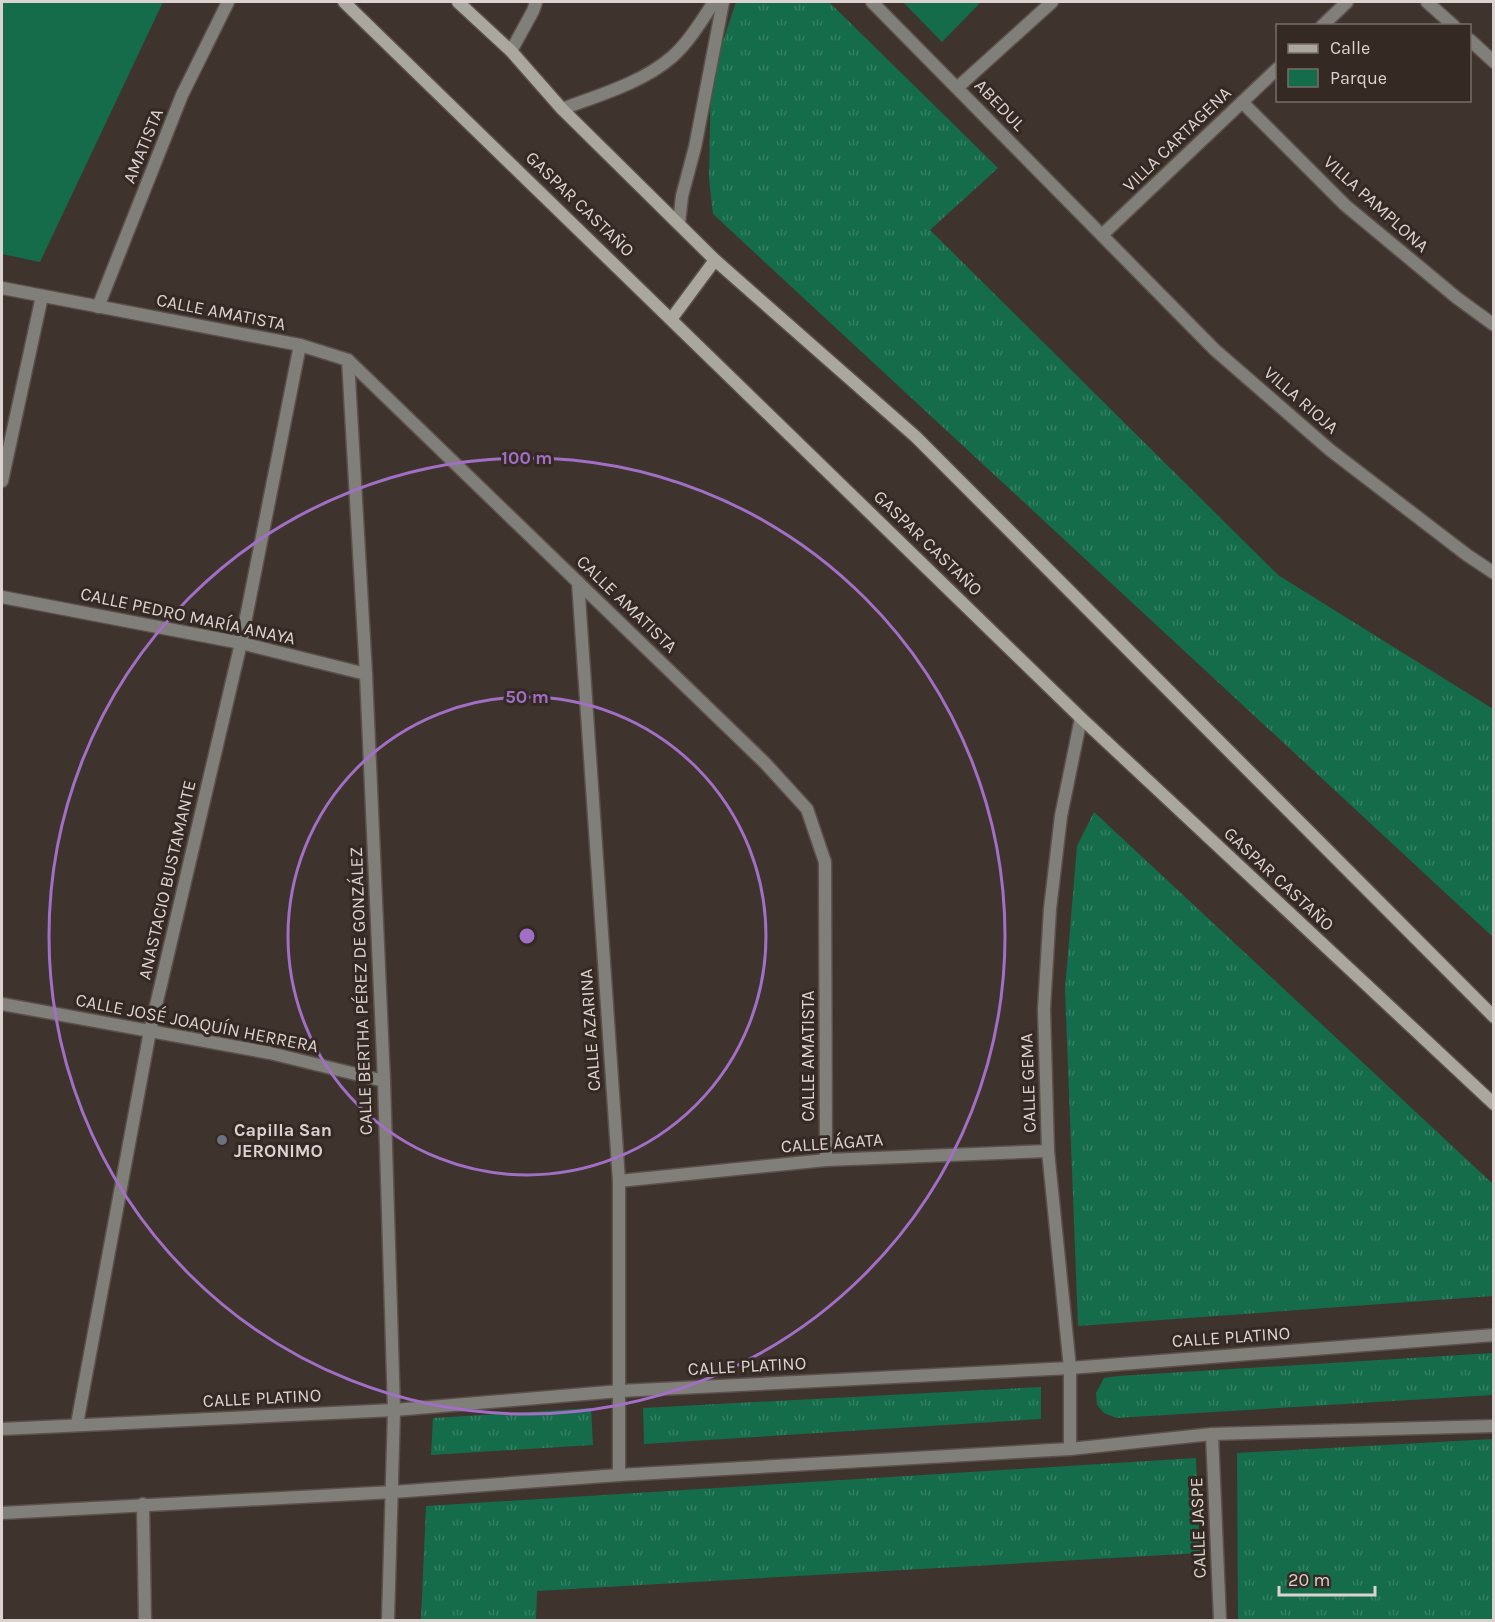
<svg xmlns="http://www.w3.org/2000/svg" width="1495" height="1622" font-family="Karla,sans-serif">
  <defs>
    <pattern id="grass-tufts" width="24" height="20" patternUnits="userSpaceOnUse" patternTransform="scale(1.5)"><rect width="24" height="20" fill="#156c4a"/><path d="M3 7l-1-3M5 7V3M7 7l1-3M15 17l-1-3M17 17v-4M19 17l1-3" fill="none" stroke="#368063"/></pattern>
  </defs>
  <rect width="100%" height="100%" fill="#3f332e"/>
  <!-- grass -->
  <g fill="url(#grass-tufts)">
    <polygon points="736,2 829,2 998,168 930,230 1278,575 1493,709 1493,937 713,214 709,179 711,77"/>
    <polygon points="1094,812 1493,1184 1493,1296 1078,1326 1065,989 1077,846"/>
    <polygon points="1493,1353 1493,1395 1116,1418 1104,1413 1097,1405 1096,1393 1104,1378 1118,1376"/>
    <polygon points="1041,1387 1041,1419 644,1444 643,1408"/>
    <polygon points="591,1408 593,1445 431,1455 433,1418"/>
    <polygon points="1493,1439 1493,1620 1238,1620 1237,1453"/>
    <polygon points="1196,1458 1200,1553 537,1591 536,1620 421,1620 426,1506"/>
  </g>
  <!-- park -->
  <g fill="#156c4a">
    <polygon points="2,2 163,2 40,262 2,254"/>
    <polygon points="903,2 981,2 942,42"/>
  </g>
  <g fill="none" stroke-linecap="round" stroke-linejoin="round">
    <!-- service casing -->
    <g stroke="#5b504b" stroke-width="15">
      <polyline id="service" points="511,51 533,11 536,2"/>
    </g>
    <!-- minor casing -->
    <g stroke="#5b504b" stroke-width="15">
      <g id="minor">
        <polyline points="872,2 1215,350 1330,450 1467,555 1494,573"/>
        <polyline points="1427,2 1454,26"/>
        <polyline points="1322,26 1347,2"/>
        <polyline points="1470,40 1494,62"/>
        <polyline points="958,87 1052,2"/>
        <polyline points="1242,102 1345,205 1457,298 1494,325"/>
        <path d="M 562,109 C 599,95 642,83 672,57 C 689,42 702,20 714,2"/>
        <polyline points="679,223 682,196 695,147 723,2"/>
        <polyline points="1102,235 1278,68"/>
        <polyline points="2,288 300,345 348,360 765,763 807,809 825,862 826,1160"/>
        <polyline points="98,307 182,95 228,2"/>
        <polyline points="348,360 366,674 384,1081 394,1410 388,1620"/>
        <polyline points="2,481 42,296"/>
        <polyline points="578,582 619,1181 619,1475"/>
        <polyline points="2,597 241,643 366,674"/>
        <polyline points="2,1004 270,1053 384,1081"/>
        <polyline points="619,1181 826,1160 1048,1151"/>
        <polyline points="77,1424 150,1031 241,643 300,345"/>
        <polyline points="2,1429 394,1410 620,1391 1070,1368 1494,1335"/>
        <polyline points="1212,1434 1220,1620"/>
        <polyline points="1070,1449 1070,1368 1048,1151 1044,1009 1050,909 1061,816 1081,718"/>
        <polyline points="143,1504 145,1620"/>
        <polyline points="2,1513 393,1492 619,1475 1070,1449 1212,1434 1494,1426"/>
      </g>
    </g>
    <!-- secondary casing -->
    <g stroke="#5b504b" stroke-width="15">
      <g id="secondary">
        <polyline points="344,2 1081,718 1494,1104"/>
        <polyline points="458,2 511,51 562,109 715,260 916,437 1494,1017"/>
        <polyline points="672,318 715,260"/>
      </g>
    </g>
    <!-- service -->
    <use href="#service" stroke="#807f79" stroke-width="12"/>
    <!-- minor -->
    <use href="#minor" stroke="#807f79" stroke-width="12"/>
    <!-- secondary -->
    <use href="#secondary" stroke="#aaa79e" stroke-width="12"/>
  </g>
  <!-- distance rings -->
  <g fill="none" stroke="#a26fc6" stroke-width="3">
    <circle cx="527" cy="936" r="239"/>
    <circle cx="527" cy="936" r="478"/>
  </g>
  <!-- markers -->
  <circle fill="#6b7280" stroke="#352924" stroke-width="2" cx="222" cy="1140" r="6"/>
  <g text-anchor="middle" dominant-baseline="central" stroke-width="6" stroke-linejoin="round" paint-order="stroke">
    <!-- street labels -->
    <g font-size="18" fill="#dcd3d0" stroke="#352924">
      <text transform="translate(1000 105) rotate(46)">ABEDUL</text>
      <text transform="translate(1177 139) rotate(-44)">VILLA CARTAGENA</text>
      <text transform="translate(143 146) rotate(-68)">AMATISTA</text>
      <text transform="translate(580 204) rotate(44)">GASPAR CASTAÑO</text>
      <text transform="translate(1376 204) rotate(42)">VILLA PAMPLONA</text>
      <text transform="translate(221 312) rotate(11)">CALLE AMATISTA</text>
      <text transform="translate(1301 400) rotate(41)">VILLA RIOJA</text>
      <text transform="translate(928 543) rotate(44)">GASPAR CASTAÑO</text>
      <text transform="translate(627 604) rotate(44)">CALLE AMATISTA</text>
      <text transform="translate(188 616) rotate(12)">CALLE PEDRO MARÍA ANAYA</text>
      <text transform="translate(1279 879) rotate(43)">GASPAR CASTAÑO</text>
      <text transform="translate(167 880) rotate(-77)">ANASTACIO BUSTAMANTE</text>
      <text transform="translate(361 991) rotate(-92)">CALLE BERTHA PÉREZ DE GONZÁLEZ</text>
      <text transform="translate(197 1023) rotate(11)">CALLE JOSÉ JOAQUÍN HERRERA</text>
      <text transform="translate(590 1030) rotate(-94)">CALLE AZARINA</text>
      <text transform="translate(808 1056) rotate(-90)">CALLE AMATISTA</text>
      <text transform="translate(1028 1083) rotate(-92)">CALLE GEMA</text>
      <text transform="translate(832 1143) rotate(-4)">CALLE ÁGATA</text>
      <text transform="translate(1231 1337) rotate(-4)">CALLE PLATINO</text>
      <text transform="translate(747 1366) rotate(-3)">CALLE PLATINO</text>
      <text transform="translate(262 1398) rotate(-3)">CALLE PLATINO</text>
      <text transform="translate(1198 1528) rotate(-92)">CALLE JASPE</text>
    </g>
    <!-- poi labels -->
    <g font-size="18" font-weight="bold" fill="#dcd3d0" stroke="#352924" text-anchor="start">
      <text x="234" y="1130">Capilla San<tspan x="234" dy="21">JERONIMO</tspan></text>
    </g>
  </g>
  <circle cx="527" cy="936" r="9" fill="#a26fc6" stroke="#352924" stroke-width="3"/>
  <g font-size="18" text-anchor="middle" font-weight="bold" fill="#a26fc6" stroke="#352924" stroke-width="6" stroke-linejoin="round" paint-order="stroke">
    <text x="527" y="464">100 m</text>
    <text x="527" y="703">50 m</text>
  </g>
  <!-- border -->
  <rect width="1495" height="1622" fill="none" stroke="#dcd3d0" stroke-width="6"/>
  <!-- legend -->
  <rect x="1276" y="24" width="195" height="78" fill="#352924" stroke="#786d69" stroke-width="1.5"/>
  <rect x="1288" y="44" width="30" height="9" fill="#aaa79e" stroke="#786d69" stroke-width="1.5"/>
  <text x="1330" y="54" font-size="18" fill="#dcd3d0">Calle</text>
  <rect x="1288" y="69" width="30" height="18" fill="#156c4a" stroke="#786d69" stroke-width="1.5"/>
  <text x="1330" y="84" font-size="18" fill="#dcd3d0">Parque</text>
  <!-- scale -->
  <path d="M1279 1586v9h96v-9" fill="none" stroke="#dcd3d0" stroke-width="3"/>
  <text x="1288" y="1586" font-size="18" fill="#dcd3d0" stroke="#352924" stroke-width="4.5" paint-order="stroke">20 m</text>
</svg>
